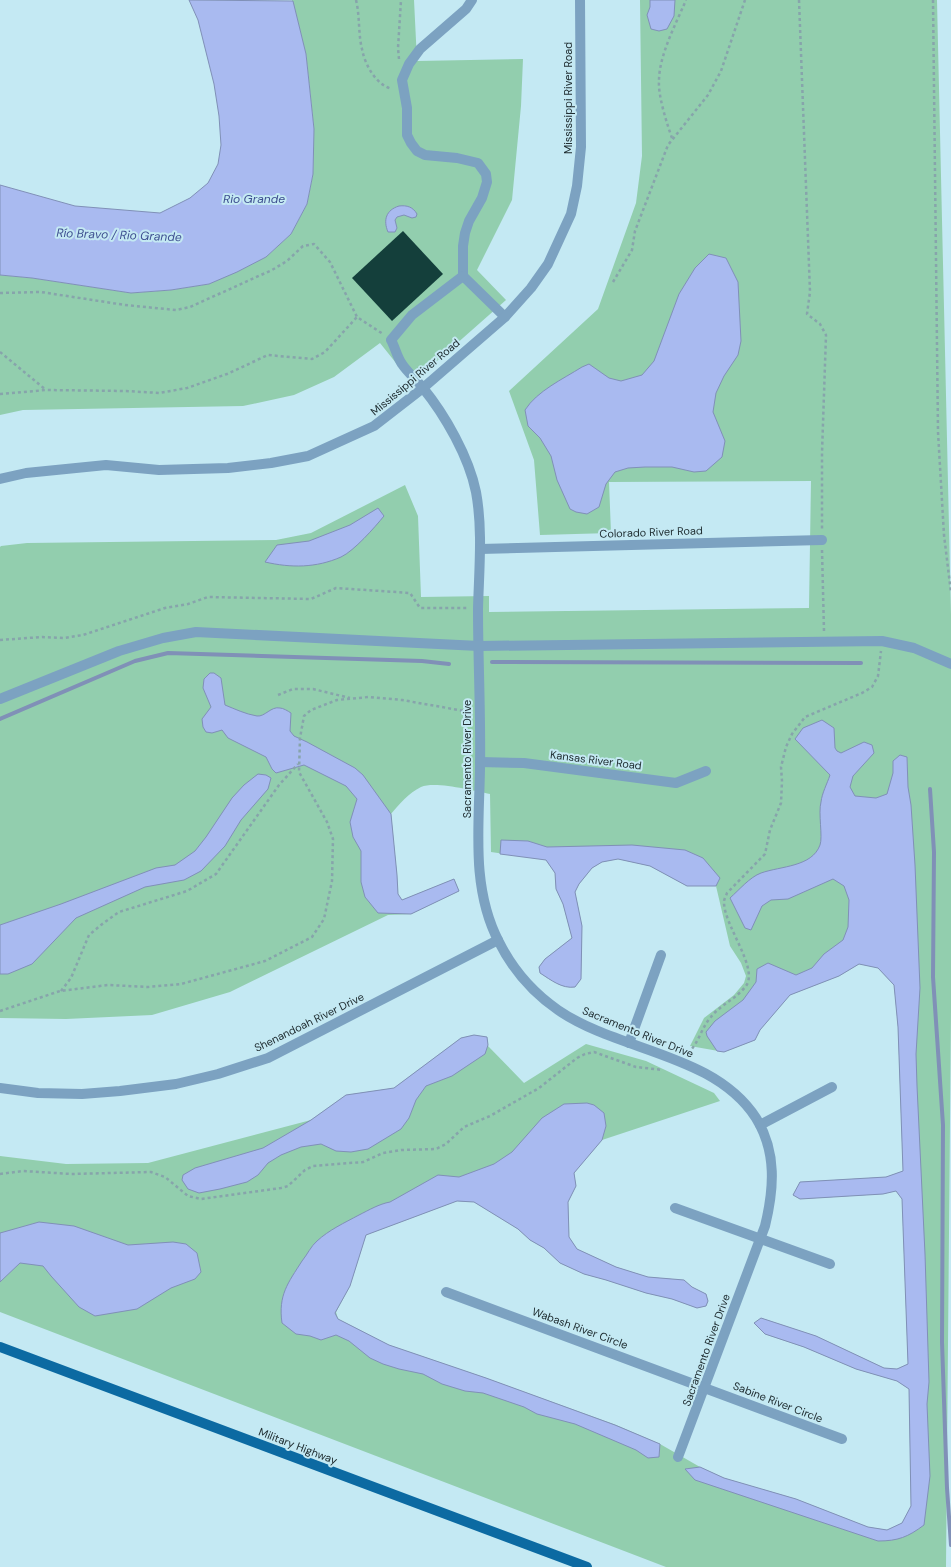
<svg xmlns="http://www.w3.org/2000/svg" width="951" height="1567" font-family="'DM Sans',sans-serif">
  <rect width="100%" height="100%" fill="#c4e9f3"/>
  <!-- green -->
  <g fill="#92ceae">
    <polygon points="292,0 414,0 417,61 523,59 521,106 512,200 477,270 506,300 412,383 380,343 334,377 294,395 243,406 23,410 0,415 0,275 32,278 131,293 171,290 209,284 266,257 291,234 307,204 313,174 314,129 306,54"/>
    <path d="M 640,0 L 937,0 L 951,615 L 951,1011 L 946,1567 L 666,1567 L 0,1312 L 0,1156 L 66,1164 L 148,1163 L 311,1120 L 346,1095 L 394,1088 L 461,1038 L 474,1035 L 487,1037 L 488,1046 L 524,1083 L 586,1044 L 646,1061 L 714,1093 L 720,1101 L 602,1140 L 574,1173 L 576,1186 L 568,1202 L 569,1237 L 577,1249 L 616,1267 L 648,1277 L 684,1280 L 692,1287 L 706,1294 L 708,1301 L 706,1306 L 697,1308 L 672,1299 L 646,1293 L 606,1280 L 584,1274 L 560,1263 L 544,1248 L 530,1240 L 518,1229 L 474,1202 L 457,1201 L 366,1235 L 350,1286 L 336,1312 L 338,1319 L 389,1345 L 486,1378 L 616,1425 L 660,1444 L 700,1467 L 724,1478 L 796,1499 L 868,1527 L 887,1530 L 902,1523 L 911,1506 L 909,1389 L 897,1381 L 856,1369 L 804,1347 L 765,1334 L 754,1323 L 761,1318 L 816,1336 L 884,1368 L 897,1369 L 908,1364 L 902,1199 L 896,1191 L 883,1194 L 800,1199 L 793,1195 L 800,1182 L 886,1177 L 903,1171 L 898,1027 L 894,985 L 878,968 L 859,964 L 839,976 L 790,995 L 760,1030 L 755,1040 L 724,1052 L 690,1046 L 704,1018 L 734,995 L 744,983 L 746,976 L 741,963 L 730,946 L 716,886 L 687,886 L 650,866 L 618,859 L 602,862 L 592,868 L 579,884 L 575,892 L 582,926 L 581,979 L 575,987 C 562,989 551,980 540,973 L 539,967 L 545,959 L 572,938 L 563,904 L 556,889 L 555,873 L 546,860 L 491,852 L 490,794 C 473,791 436,781 421,787 C 409,793 399,804 391,814 L 397,875 L 398,894 L 402,900 L 454,879 L 459,891 L 411,914 L 388,915 L 230,992 L 152,1015 L 66,1019 L 0,1018 L 0,547 L 1,546 L 27,543 L 276,540 L 311,533 L 405,485 L 418,516 L 421,597 L 489,596 L 489,612 L 809,608 L 811,481 L 609,482 L 611,533 L 540,535 L 534,460 L 509,391 L 598,309 L 636,203 L 642,156 Z"/>
  </g>
  <!-- water -->
  <g fill="#a9baf0" stroke="#8090b7">
    <polygon points="189,0 293,1 306,54 314,129 313,174 307,204 291,234 266,257 237,272 209,284 171,290 131,293 32,278 0,275 0,185 75,206 160,213 190,198 208,183 218,164 221,145 219,116 214,84 198,20"/>
    <polygon points="650,0 675,0 674,16 667,29 659,31 651,29 647,15 650,7"/>
    <path d="M 399,206 C 407,205 413,207 417,214 L 416,217 L 412,218 L 404,215 L 397,217 L 395,220 L 397,228 L 395,232 L 388,232 C 383,220 386,210 399,206 Z"/>
    <path d="M 709,254 L 726,258 L 738,282 L 741,341 L 738,355 L 724,376 L 716,393 L 713,412 L 725,441 L 722,457 L 706,471 L 694,472 L 672,467 L 645,467 L 628,468 L 615,472 L 606,484 L 599,507 L 587,514 L 576,512 L 570,509 L 557,480 L 551,456 L 540,438 L 528,426 L 525,410 C 537,391 563,379 582,367 L 589,364 L 609,378 L 621,381 L 642,375 L 654,361 L 679,294 L 695,268 Z"/>
    <path d="M 378,508 L 384,516 C 375,527 354,551 341,557 C 316,568 291,568 265,562 L 277,545 L 309,541 L 350,525 Z"/>
    <path d="M 210,673 L 214,673 L 221,678 L 225,705 C 235,709 245,714 257,716 C 265,717 271,706 280,708 C 283,708 288,711 291,713 L 290,731 L 294,736 L 307,742 L 355,768 L 363,775 L 391,814 L 397,875 L 398,894 L 402,900 L 454,879 L 459,891 L 411,914 L 378,913 L 365,897 L 361,882 L 361,851 L 353,837 L 350,822 L 357,799 L 346,786 L 304,765 L 276,773 L 272,769 L 266,757 L 228,738 L 222,730 L 212,733 L 206,732 L 203,727 L 202,719 L 211,707 L 203,688 L 204,679 Z"/>
    <path d="M 822,720 L 834,728 L 835,748 L 837,751 L 841,753 L 864,742 L 872,745 L 874,753 L 853,776 L 850,787 L 855,796 L 876,798 L 887,794 L 893,773 L 893,761 L 900,755 L 907,757 L 908,787 L 911,805 L 915,865 L 920,988 L 916,1054 L 917,1086 L 925,1254 L 929,1382 L 927,1404 L 930,1476 L 924,1525 C 908,1537 898,1541 878,1541 L 695,1480 L 685,1469 L 700,1467 L 724,1478 L 796,1499 L 868,1527 L 887,1530 L 902,1523 L 911,1506 L 909,1389 L 897,1381 L 856,1369 L 804,1347 L 765,1334 L 754,1323 L 761,1318 L 816,1336 L 884,1368 L 897,1369 L 908,1364 L 902,1199 L 896,1191 L 883,1194 L 800,1199 L 793,1195 L 800,1182 L 886,1177 L 903,1171 L 898,1027 L 894,985 L 878,968 L 859,964 L 839,976 L 790,995 L 760,1030 L 755,1040 L 724,1052 L 717,1051 L 707,1036 L 706,1032 L 715,1021 L 743,1000 L 756,982 L 757,969 L 768,963 L 796,975 L 812,968 L 824,954 L 843,940 L 848,927 L 849,900 L 844,886 L 833,879 L 788,899 L 771,900 L 762,906 L 751,930 L 745,928 L 730,898 C 739,890 750,877 761,873 C 781,866 812,867 820,845 C 823,837 818,813 821,802 C 822,793 827,784 830,775 L 795,739 L 803,728 Z"/>
    <polygon points="258,774 266,775 271,778 268,789 241,820 225,846 201,871 184,880 145,887 76,918 32,964 8,974 0,974 0,925 61,904 156,868 175,865 195,851 206,837 232,798 244,785"/>
    <path d="M 501,840 L 528,841 L 547,847 L 632,845 L 685,850 L 703,858 L 720,878 L 716,886 L 687,886 L 650,866 L 618,859 L 602,862 L 592,868 L 579,884 L 575,892 L 582,926 L 581,979 L 575,987 C 562,989 551,980 540,973 L 539,967 L 545,959 L 572,938 L 563,904 L 556,889 L 555,873 L 546,860 L 500,854 Z"/>
    <polygon points="474,1035 487,1037 488,1045 485,1054 452,1076 426,1086 416,1100 409,1118 401,1129 368,1149 351,1152 336,1151 321,1144 301,1147 281,1155 268,1163 258,1175 247,1182 220,1189 199,1193 188,1189 182,1180 183,1175 195,1168 263,1148 311,1120 346,1095 394,1088 461,1038"/>
    <path d="M 587,1103 L 594,1105 L 604,1113 L 606,1126 L 602,1140 L 574,1173 L 576,1186 L 568,1202 L 569,1237 L 577,1249 L 616,1267 L 648,1277 L 684,1280 L 692,1287 L 706,1294 L 708,1301 L 706,1306 L 697,1308 L 672,1299 L 646,1293 L 606,1280 L 584,1274 L 560,1263 L 544,1248 L 530,1240 L 518,1229 L 474,1202 L 457,1201 L 366,1235 L 350,1286 L 335,1313 L 338,1319 L 389,1345 L 486,1378 L 615,1425 L 660,1444 L 659,1457 L 648,1458 L 636,1450 L 575,1424 L 537,1414 L 524,1407 L 483,1393 L 465,1391 L 442,1384 L 423,1374 L 399,1369 L 383,1364 L 370,1358 L 349,1341 L 336,1335 L 321,1340 L 310,1336 L 296,1334 L 282,1323 C 278,1295 288,1283 302,1261 C 307,1255 311,1246 317,1241 C 329,1230 344,1223 359,1215 C 369,1210 379,1204 390,1202 L 438,1175 L 459,1177 L 494,1164 L 512,1152 L 542,1118 L 564,1104 Z"/>
    <polygon points="39,1222 74,1226 128,1245 173,1242 186,1244 197,1253 201,1272 195,1279 171,1288 137,1309 95,1316 79,1307 51,1276 43,1266 20,1263 0,1282 0,1233"/>
  </g>
  <g fill="none" stroke-linecap="round" stroke-linejoin="round">
    <!-- stream -->
    <g stroke="#8090b7" stroke-width="4">
      <polyline points="492,662 861,663"/>
      <polyline points="0,719 135,661 168,653 422,661 449,664"/>
      <polyline points="930,789 934,852 933,977 943,1125 942,1342 947,1488 951,1545"/>
    </g>
  </g>
  <!-- building -->
  <polygon fill="#143f3b" points="403,231 443,274 392,321 352,278"/>
  <g fill="none" stroke-linecap="round" stroke-linejoin="round">
    <!-- path -->
    <g stroke="#87a4ab" stroke-width="2.5" stroke-dasharray="3 3" stroke-linecap="butt">
      <path d="M 356,0 C 360,16 358,33 362,49 C 365,65 376,85 392,89"/>
      <polyline points="799,0 810,292 807,314 820,324 826,335 822,453 822,529"/>
      <polyline points="933,0 938,432 944,535 951,593"/>
      <polyline points="399,59 398,48 401,0"/>
      <path d="M 672,138 C 667,124 658,96 659,81 C 659,55 676,24 686,0"/>
      <polyline points="613,282 632,250 635,231 668,145 708,95 721,71 745,0"/>
      <polyline points="0,293 41,292 125,305 176,310 190,307 272,270 287,261 303,246 314,244 330,262 357,317"/>
      <polyline points="0,352 46,390"/>
      <polyline points="0,394 46,390 126,391 159,393 187,388 227,374 268,355 312,359 325,352 357,317 383,334"/>
      <polyline points="822,550 824,631"/>
      <polyline points="0,640 42,637 64,638 83,635 165,608 188,604 208,597 311,599 336,588 410,593 420,608 468,608"/>
      <polyline points="278,695 293,689 313,689 350,698"/>
      <polyline points="61,991 71,978 89,935 101,925 119,912 187,891 216,874 279,785 298,764"/>
      <polyline points="0,1011 60,991 108,985 148,987 181,984 265,961 312,937 324,919 332,881 333,839 327,822 299,772 300,738 304,716 311,710 337,700 369,697 402,700 470,712"/>
      <path d="M 688,1053 C 699,1043 701,1028 711,1017 C 720,1005 736,999 746,986 C 759,968 724,926 724,902 C 724,899 726,896 727,893 L 765,854 L 770,830 L 781,803 L 782,781 L 781,767 L 786,747 L 792,734 L 805,717 L 862,693 L 872,687 L 878,676 L 881,651"/>
      <polyline points="0,1174 23,1171 71,1174 151,1172 165,1177 188,1196 201,1199 281,1188 288,1186 305,1170 313,1166 363,1162 383,1153 401,1150 436,1149 446,1144 464,1127 490,1116 539,1088 577,1058 585,1054 594,1052 636,1067 663,1070"/>
    </g>
    <!-- minor -->
    <g stroke="#7ca2c1" stroke-width="10">
      <polyline points="472,0 466,9 420,49 409,64 402,80 407,108 407,135 411,143 417,151 425,155 457,158 478,163 486,174 487,182 482,198 469,221 465,233 463,246 463,276 505,317"/>
      <path d="M 463,276 L 412,315 L 391,340 C 395,347 397,357 402,364 C 408,373 417,380 423,388 C 445,415 469,457 476,492 C 483,530 479,570 478,609 C 478,662 481,716 480,769 C 479,827 471,889 499,942 C 513,970 532,992 558,1010 C 619,1052 714,1053 756,1118 C 777,1152 774,1189 765,1226 L 678,1457"/>
      <polyline points="0,479 26,473 106,465 159,470 228,468 271,463 308,456 374,426 423,388 505,317 531,288 548,264 571,214 577,186 581,147 580,0"/>
      <polyline points="480,549 822,540"/>
      <polyline points="0,699 119,651 163,638 196,632 479,646 882,641 914,648 951,664"/>
      <polyline points="480,762 524,763 676,783 706,771"/>
      <polyline points="629,1043 661,955"/>
      <polyline points="0,1088 38,1093 82,1094 120,1091 176,1084 218,1074 268,1058 498,940"/>
      <polyline points="760,1125 832,1087"/>
      <polyline points="675,1208 830,1264"/>
      <polyline points="446,1292 842,1439"/>
    </g>
    <!-- major -->
    <polyline stroke="#0c6aa2" stroke-width="10" points="0,1347 587,1567"/>
  </g>
  <g text-anchor="middle" dominant-baseline="central" stroke-width="4" stroke-linejoin="round" paint-order="stroke">
    <!-- street labels -->
    <g font-size="11" fill="#202e32" stroke="#c4e9f3">
      <text transform="translate(568 98) rotate(-90)">Mississippi River Road</text>
      <text transform="translate(415 377) rotate(-40)">Mississippi River Road</text>
      <text transform="translate(651 532) rotate(-2)">Colorado River Road</text>
      <text transform="translate(467 759) rotate(-90)">Sacramento River Drive</text>
      <text transform="translate(596 760) rotate(7)">Kansas River Road</text>
      <text transform="translate(309 1022) rotate(-26)">Shenandoah River Drive</text>
      <text transform="translate(638 1032) rotate(22)">Sacramento River Drive</text>
      <text transform="translate(580 1328) rotate(20)">Wabash River Circle</text>
      <text transform="translate(706 1350) rotate(-70)">Sacramento River Drive</text>
      <text transform="translate(778 1402) rotate(21)">Sabine River Circle</text>
      <text transform="translate(298 1446) rotate(21)">Military Highway</text>
    </g>
    <!-- water labels -->
    <g font-size="12" font-style="italic" fill="#3e4f90" stroke="#c4e9f3">
      <text x="254" y="199">Rio Grande</text>
      <text transform="translate(119 235) rotate(2)">Río Bravo / Rio Grande</text>
    </g>
  </g>
</svg>
